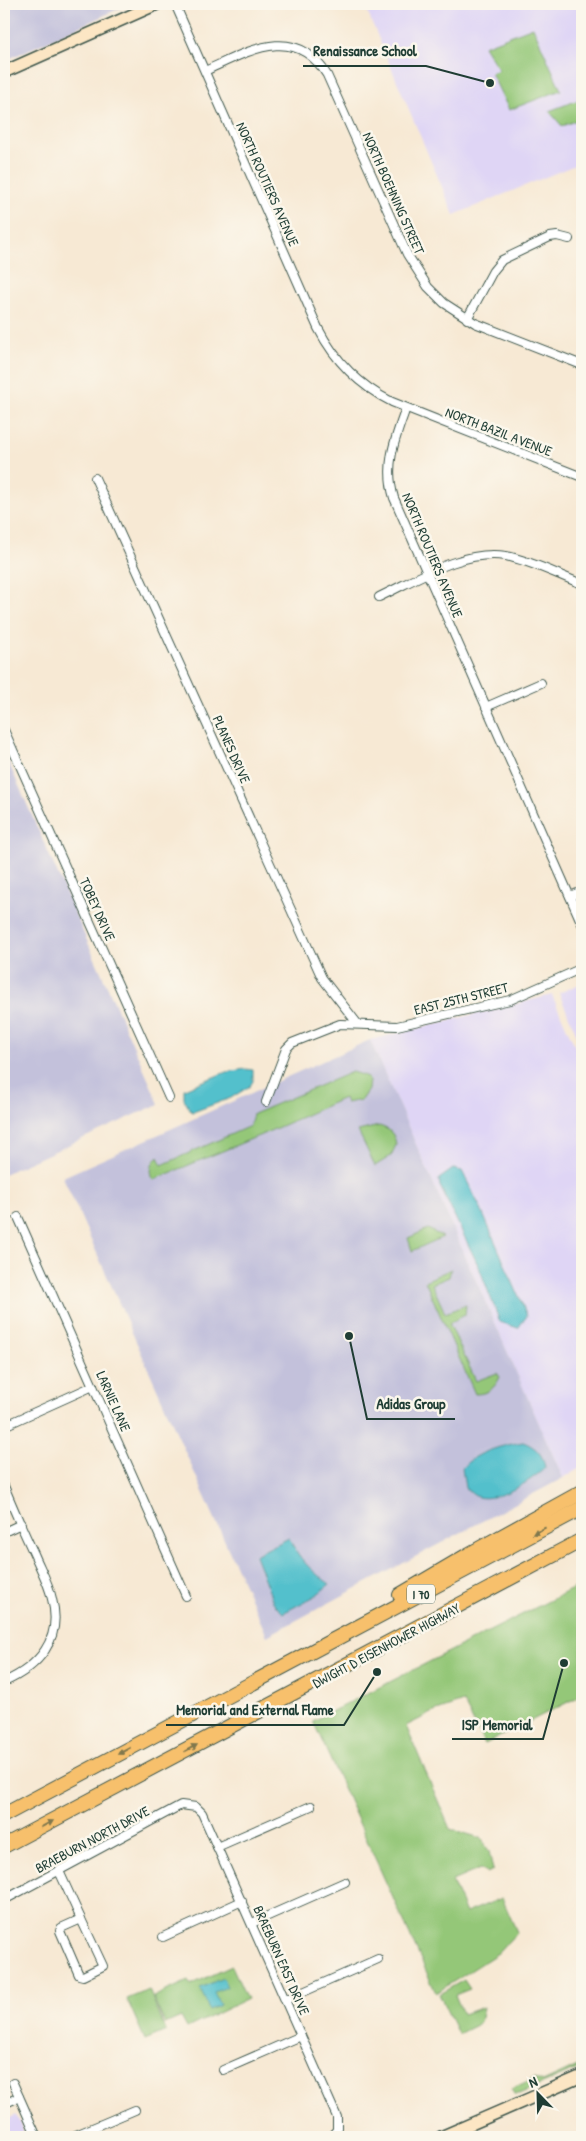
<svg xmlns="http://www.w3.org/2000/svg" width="586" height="2141" font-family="'Patrick Hand',sans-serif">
  <rect width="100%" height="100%" fill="#fbf7ec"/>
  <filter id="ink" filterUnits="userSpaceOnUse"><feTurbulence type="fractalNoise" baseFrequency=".02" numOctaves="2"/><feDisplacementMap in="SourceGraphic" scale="10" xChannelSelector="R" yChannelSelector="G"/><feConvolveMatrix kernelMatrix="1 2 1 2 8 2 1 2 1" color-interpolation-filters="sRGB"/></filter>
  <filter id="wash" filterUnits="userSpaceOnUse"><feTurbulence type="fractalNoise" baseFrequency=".0096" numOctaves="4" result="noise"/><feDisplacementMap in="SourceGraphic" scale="20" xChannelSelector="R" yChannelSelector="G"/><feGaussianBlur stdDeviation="1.12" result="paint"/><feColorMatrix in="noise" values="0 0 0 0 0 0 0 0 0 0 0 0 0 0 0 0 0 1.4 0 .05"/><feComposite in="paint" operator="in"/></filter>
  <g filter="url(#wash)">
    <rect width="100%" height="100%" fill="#f7e9d4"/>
    <!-- built -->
    <g fill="#dfd5f5">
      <polygon points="364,4 582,4 582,162 454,215"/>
      <polygon points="582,983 582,1047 559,993"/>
      <polygon points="552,995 582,1062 582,1467 563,1478 370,1040"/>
      <polygon points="16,2115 26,2137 4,2137 4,2121"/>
    </g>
    <!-- industrial -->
    <g fill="#c3c1db">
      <polygon points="4,4 129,4 4,61"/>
      <polygon points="4,752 159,1104 4,1174"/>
      <polygon points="370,1040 563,1478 267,1636 63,1177"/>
    </g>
    <!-- green -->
    <g fill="#94c778" stroke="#5a8256">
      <polygon points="533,27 561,90 509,110 491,73 499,70 484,46"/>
      <polygon points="581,99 582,118 562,126 549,111"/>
      <path d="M 352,1072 L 365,1076 L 369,1080 L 368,1090 L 361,1100 L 346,1103 L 344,1098 L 261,1135 L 153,1180 C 150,1171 150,1163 158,1157 L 162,1165 L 250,1126 L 253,1114 Z"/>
      <path d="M 379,1126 C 390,1129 395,1134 396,1145 L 391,1156 L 375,1166 L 358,1131 Z"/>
      <polygon points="428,1229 443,1237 412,1251 408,1238"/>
      <path d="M 451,1269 L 449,1277 L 432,1284 L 445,1313 L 466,1305 L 465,1315 L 449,1323 L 476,1381 L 497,1373 L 500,1377 C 495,1388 488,1394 475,1394 L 425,1281 Z"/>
      <polygon points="582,1584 582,1695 485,1744 463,1702 434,1712 406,1726 450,1829 481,1838 489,1851 493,1870 487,1873 480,1869 452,1881 466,1913 502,1898 517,1932 498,1953 436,1993 313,1721"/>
      <polygon points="232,1966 247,1999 187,2028 181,2017 165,2024 153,1997 188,1981 190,1985"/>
      <polygon points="464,1980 470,1989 455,1995 463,2014 483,2007 480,2023 458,2034 439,1994"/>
      <polygon points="149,1990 166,2031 145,2040 127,1999"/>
      <polygon points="582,2064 582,2067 519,2094 514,2094 511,2089 534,2078 543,2082"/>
    </g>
    <!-- water -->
    <g fill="#53c0cc" stroke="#397e80">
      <polygon points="245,1069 253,1070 253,1081 250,1086 231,1098 193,1112 190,1110 184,1099 184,1089 226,1072"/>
      <polygon points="453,1169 462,1171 480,1207 523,1306 527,1316 518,1328 500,1322 479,1267 440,1186 439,1179"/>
      <path d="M 523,1442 C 535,1446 544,1455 545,1468 C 531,1481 498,1502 478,1497 C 474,1496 469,1491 465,1488 L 462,1468 C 475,1452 504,1445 523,1442 Z"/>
      <path d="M 289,1538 C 298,1558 312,1572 330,1584 L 315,1596 L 283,1613 L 274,1604 L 255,1555 Z"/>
      <polygon points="223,1978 227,1987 214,1992 220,2005 209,2010 200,1988"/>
    </g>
  </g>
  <g filter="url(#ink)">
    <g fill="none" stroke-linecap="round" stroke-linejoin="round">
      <!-- street casing -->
      <g stroke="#3f574c" stroke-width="10">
        <g id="street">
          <path d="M 175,4 L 318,328 C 335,361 358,385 392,402 L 582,477"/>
          <path d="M 205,71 C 247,52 295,22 327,75 L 407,254 L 428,287 L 444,303 L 475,323 L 582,365"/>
          <polyline points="467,319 493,271 502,260 550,237 557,236 569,239"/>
          <path d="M 406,408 C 395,439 384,465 394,498 L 582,924"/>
          <polyline points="95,478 322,978 357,1023"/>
          <path d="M 379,597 C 417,579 463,549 506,556 C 532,561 558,575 582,584"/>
          <polyline points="486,707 541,683"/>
          <polyline points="4,730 169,1098"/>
          <polyline points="570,896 582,891"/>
          <polyline points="266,1102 286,1049 292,1043 340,1024 397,1026 510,1000 582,968"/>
          <polyline points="18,1217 186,1596"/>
          <polyline points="4,1426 93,1386"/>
          <path d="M 4,1486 C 14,1510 24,1533 35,1556 C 41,1570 49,1584 52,1599 C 63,1640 38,1667 4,1682"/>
          <polyline points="4,1532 21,1524"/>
          <polyline points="217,1847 311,1806"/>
          <polyline points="59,1871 81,1919"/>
          <polyline points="4,1900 181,1805 196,1807 202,1813 337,2117 337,2130 330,2137"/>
          <polygon points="81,1919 103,1966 83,1976 79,1975 60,1931 61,1928"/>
          <polyline points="252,1923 345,1882"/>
          <polyline points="163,1937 242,1901"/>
          <polyline points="285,2000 378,1959"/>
          <polyline points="223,2070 301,2036"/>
          <polyline points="13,2083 37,2137"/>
          <polyline points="4,2104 19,2097"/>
          <polyline points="71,2137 135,2110"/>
        </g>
      </g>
      <!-- secondary casing -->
      <g stroke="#3f574c" stroke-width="14">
        <g id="secondary">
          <polyline points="4,72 157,4"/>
          <polyline points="441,2137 582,2076"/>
        </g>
      </g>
      <!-- highway casing -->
      <g stroke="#3f574c" stroke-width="16">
        <g id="highway">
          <polyline points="400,1595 468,1555 582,1492"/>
          <polyline points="4,1815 582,1508"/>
          <polyline points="4,1846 582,1540"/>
        </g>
      </g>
      <!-- street -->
      <use href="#street" stroke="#fff" stroke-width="8"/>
      <!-- secondary -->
      <use href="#secondary" stroke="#fce6c4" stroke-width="11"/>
      <!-- highway -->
      <use href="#highway" stroke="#f7c06c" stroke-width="14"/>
    </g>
    <!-- one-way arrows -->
    <defs><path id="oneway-solid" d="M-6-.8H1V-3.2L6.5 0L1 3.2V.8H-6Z" transform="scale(1.25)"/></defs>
    <g fill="#80784d">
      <use href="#oneway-solid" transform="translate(539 1531) rotate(152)"/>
      <use href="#oneway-solid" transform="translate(191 1748) rotate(-28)"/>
      <use href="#oneway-solid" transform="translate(124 1751) rotate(152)"/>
      <use href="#oneway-solid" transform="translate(47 1824) rotate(-28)"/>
    </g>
  </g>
  <g text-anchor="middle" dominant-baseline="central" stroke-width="5" stroke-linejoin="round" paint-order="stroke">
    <!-- shield labels -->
    <rect fill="#fbf7ec" stroke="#61756b" stroke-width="1" x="407" y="1584.5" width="28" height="19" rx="4"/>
    <g font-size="12" font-weight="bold" fill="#1f3d34">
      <text x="421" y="1594">I 70</text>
    </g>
    <!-- street labels -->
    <g font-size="14" fill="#1f3d34" stroke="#fbf7ec">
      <text transform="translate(268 184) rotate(66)">NORTH ROUTIERS AVENUE</text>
      <text transform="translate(394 193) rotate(66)">NORTH BOEHNING STREET</text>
      <text transform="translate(499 431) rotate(21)">NORTH BAZIL AVENUE</text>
      <text transform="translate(433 555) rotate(67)">NORTH ROUTIERS AVENUE</text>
      <text transform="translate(232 749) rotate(66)">PLANES DRIVE</text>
      <text transform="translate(98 909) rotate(66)">TOBEY DRIVE</text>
      <text transform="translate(461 998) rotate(-14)">EAST 25TH STREET</text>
      <text transform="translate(114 1401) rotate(66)">LARNIE LANE</text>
      <text transform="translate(386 1645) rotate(-28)">DWIGHT D EISENHOWER HIGHWAY</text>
      <text transform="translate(92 1839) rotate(-28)">BRAEBURN NORTH DRIVE</text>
      <text transform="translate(282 1960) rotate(66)">BRAEBURN EAST DRIVE</text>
    </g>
  </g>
  <!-- callouts -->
  <path fill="none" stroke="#1f3d34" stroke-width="2" d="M490 83L426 66H303M349 1336L367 1419H455M377 1672L344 1725H166M564 1663L543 1739H452"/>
  <g fill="#1f3d34" stroke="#fbf7ec" stroke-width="2">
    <circle cx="490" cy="83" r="5"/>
    <circle cx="349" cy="1336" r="5"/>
    <circle cx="377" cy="1672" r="5"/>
    <circle cx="564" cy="1663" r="5"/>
  </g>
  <g font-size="15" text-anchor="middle" font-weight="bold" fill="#1f3d34" stroke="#fbf7ec" stroke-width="5" stroke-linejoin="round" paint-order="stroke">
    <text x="365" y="56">Renaissance School</text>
    <text x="411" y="1409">Adidas Group</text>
    <text x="255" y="1715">Memorial and External Flame</text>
    <text x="497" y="1730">ISP Memorial</text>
  </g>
  <!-- margin -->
  <rect width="586" height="2141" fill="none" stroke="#fbf7ec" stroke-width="20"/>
  <!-- north arrow -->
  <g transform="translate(538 2094) rotate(337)" stroke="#fbf7ec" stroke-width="4" paint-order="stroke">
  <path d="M0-4L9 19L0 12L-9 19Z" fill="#1f3d34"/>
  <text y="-8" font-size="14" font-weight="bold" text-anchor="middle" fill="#1f3d34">N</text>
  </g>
</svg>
